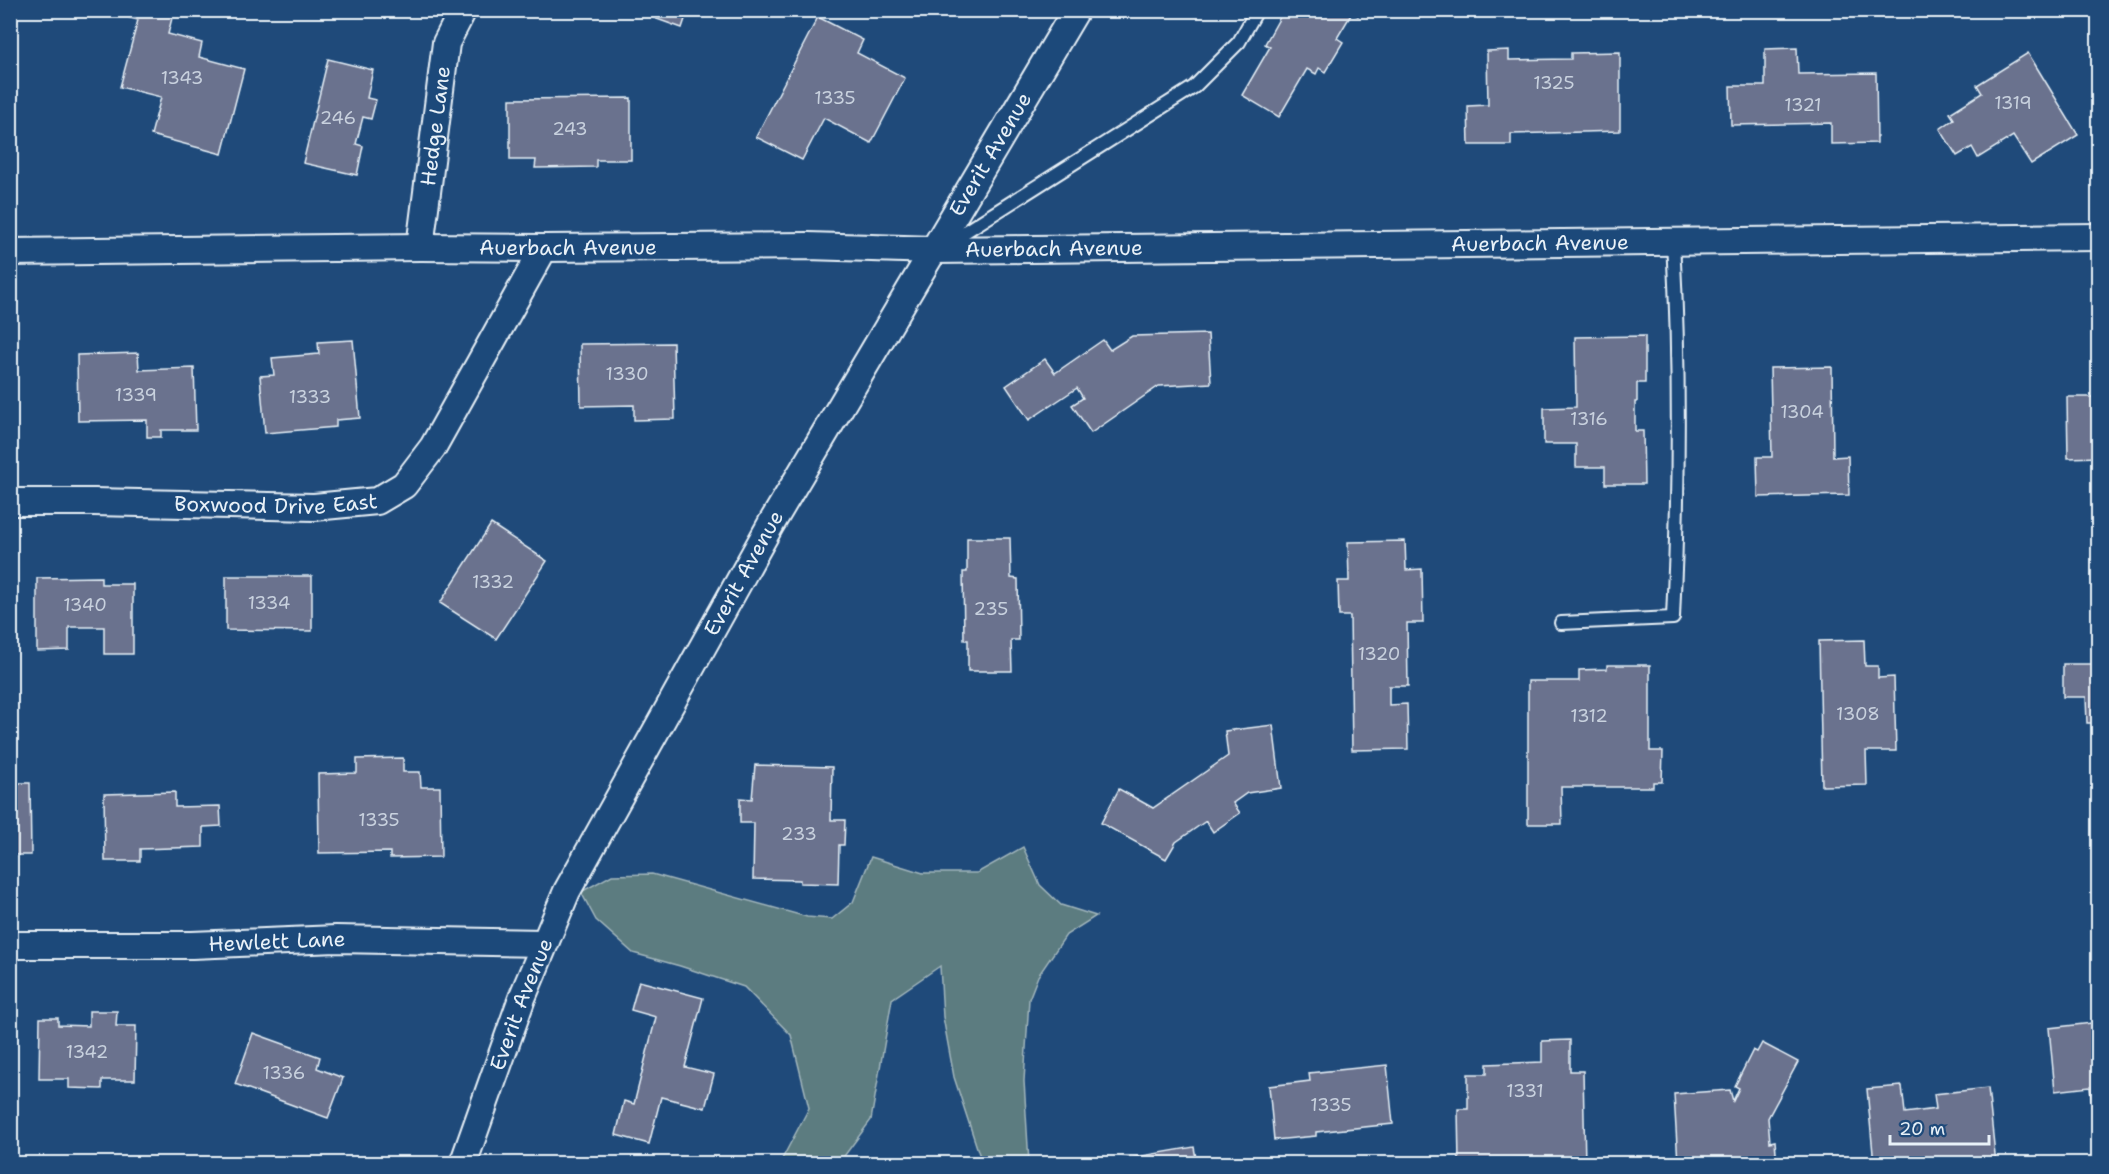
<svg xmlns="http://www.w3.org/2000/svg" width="2109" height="1174" font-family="'Shantell Sans',sans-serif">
  <rect width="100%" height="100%" fill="#1f4a7a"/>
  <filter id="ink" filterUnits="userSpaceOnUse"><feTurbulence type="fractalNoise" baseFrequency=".0167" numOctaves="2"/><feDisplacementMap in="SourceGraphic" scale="12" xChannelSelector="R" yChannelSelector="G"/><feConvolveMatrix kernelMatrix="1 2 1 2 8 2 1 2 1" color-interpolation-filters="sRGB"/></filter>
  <g filter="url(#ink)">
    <!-- green -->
    <polygon fill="#5b7b80" stroke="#a2b6bc" stroke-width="1.5" points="1023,847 1040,885 1061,905 1096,916 1066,935 1038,976 1029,999 1024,1081 1029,1163 982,1163 954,1077 943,1017 940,966 892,999 871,1120 839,1163 780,1163 809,1108 791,1035 744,987 680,966 633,953 596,920 581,892 612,875 652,874 807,917 832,919 853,902 871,857 923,873 977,873"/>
    <!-- building -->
    <g fill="#6a728e" stroke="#e8f1f8" stroke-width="1.5">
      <polygon points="124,10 174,10 168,34 202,43 199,57 244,69 222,154 151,135 161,97 120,87 138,20 123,16"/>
      <polygon points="632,10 688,10 682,28"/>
      <polygon points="1284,10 1361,10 1358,16 1352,13 1337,38 1343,42 1325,72 1319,68 1316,74 1307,69 1279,117 1242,95 1270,47 1265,44"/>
      <polygon points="818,17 863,40 857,53 905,78 871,143 824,118 802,160 756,137"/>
      <polygon points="1797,48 1798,74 1876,73 1877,143 1831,144 1831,123 1731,125 1730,86 1765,86 1765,49"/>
      <polygon points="1509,50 1509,60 1571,59 1571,53 1620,52 1620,131 1511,134 1511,145 1469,145 1468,106 1488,105 1487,51"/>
      <polygon points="2028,53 2078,135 2031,164 2013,136 1978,158 1972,147 1957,156 1940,129 1954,119 1950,113 1982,93 1977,85"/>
      <polygon points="328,59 373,70 367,98 376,100 371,119 363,117 356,144 363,146 357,175 303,163"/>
      <polygon points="631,98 631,160 596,160 596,167 535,168 536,160 510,160 510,99"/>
      <polygon points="1208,334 1211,383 1159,386 1091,433 1072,405 1083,398 1077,388 1029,420 1006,386 1045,359 1055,373 1103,340 1110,350 1132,336"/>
      <polygon points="1645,336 1645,383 1637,383 1637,402 1635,402 1635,431 1643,431 1644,484 1605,484 1605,467 1576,467 1576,444 1544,444 1544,408 1576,407 1575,337"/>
      <polygon points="353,340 360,418 336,420 336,427 265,433 260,376 274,375 272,358 319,354 318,342"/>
      <polygon points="673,343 675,419 634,420 634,405 581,406 580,344"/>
      <polygon points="138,353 139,370 194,368 196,430 161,430 161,437 147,437 147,420 78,421 77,355"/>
      <polygon points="1832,367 1833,457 1848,456 1849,495 1758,497 1757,457 1772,457 1770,368"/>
      <polygon points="2067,397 2098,397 2098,457 2068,458"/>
      <polygon points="491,524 547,561 496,639 440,603"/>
      <polygon points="967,538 1010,538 1011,578 1018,579 1019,640 1011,640 1012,671 968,671 968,640 964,640 963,572 967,572"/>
      <polygon points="1405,541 1406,570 1422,569 1423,623 1407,623 1408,686 1389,686 1389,705 1407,704 1408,749 1352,750 1350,616 1339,616 1338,581 1349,581 1348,542"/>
      <polygon points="226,576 312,576 312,631 226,630"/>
      <polygon points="101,577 101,584 133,584 133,654 104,654 104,627 69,627 69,650 37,651 37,578"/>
      <polygon points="1864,640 1865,666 1878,666 1878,678 1894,677 1896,751 1866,751 1867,785 1822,786 1819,641"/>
      <polygon points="2063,664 2098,664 2098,758 2097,723 2087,723 2086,697 2063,697"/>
      <polygon points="1607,665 1650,665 1650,751 1663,751 1662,782 1653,782 1653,787 1561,787 1562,824 1528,824 1528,681 1579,681 1579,670 1607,669"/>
      <polygon points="1273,725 1281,788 1247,793 1233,803 1240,813 1213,832 1206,821 1176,842 1166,859 1101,823 1119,789 1153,808 1228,756 1225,731"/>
      <polygon points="403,758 403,772 420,772 421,787 440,787 441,857 390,858 390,852 319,853 318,774 357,773 357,759"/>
      <polygon points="755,765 832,767 831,820 845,820 844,845 839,845 838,884 800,883 800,880 753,879 754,823 740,823 740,798 752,799"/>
      <polygon points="10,783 30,783 31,855 10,855"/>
      <polygon points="175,792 175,807 220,806 221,826 203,827 203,847 140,849 140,861 105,861 104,794"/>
      <polygon points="639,981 703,998 685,1067 714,1074 705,1108 661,1097 649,1144 616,1135 624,1101 634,1104 656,1017 631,1010"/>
      <polygon points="89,1011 117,1011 116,1026 136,1026 135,1080 102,1080 102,1089 69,1088 69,1079 39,1079 40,1018 58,1018 58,1025 89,1026"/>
      <polygon points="2092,1023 2097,1069 2098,1069 2098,1133 2095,1133 2090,1087 2055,1091 2049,1028"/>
      <polygon points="253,1033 320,1057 317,1068 343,1078 328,1118 235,1084"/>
      <polygon points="1570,1040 1570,1071 1583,1071 1585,1164 1538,1164 1539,1157 1459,1162 1458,1109 1468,1109 1468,1074 1487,1074 1487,1064 1542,1062 1542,1041"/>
      <polygon points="1762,1043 1798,1062 1768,1118 1770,1142 1775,1141 1777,1164 1732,1164 1731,1158 1678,1163 1674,1094 1730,1090 1733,1101 1739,1088 1735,1086 1753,1050 1757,1052"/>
      <polygon points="1387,1065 1393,1124 1316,1132 1316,1136 1274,1140 1269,1086 1310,1081 1309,1073"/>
      <polygon points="1902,1086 1905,1113 1936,1109 1934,1094 1988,1088 1996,1164 1874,1164 1867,1089"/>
      <polygon points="1194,1147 1197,1164 1114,1164 1113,1161"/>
    </g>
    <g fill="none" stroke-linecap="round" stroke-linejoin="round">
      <!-- service casing -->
      <g stroke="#e8f1f8" stroke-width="16">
        <g id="service">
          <polyline points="944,245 1194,87 1239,42 1257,10"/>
          <path d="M 1561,623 L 1673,618 C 1679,493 1680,367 1673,242"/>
        </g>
      </g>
      <!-- minor casing -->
      <g stroke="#e8f1f8" stroke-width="30">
        <g id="minor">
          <path id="s1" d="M 420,247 L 446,43 L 463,10"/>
          <path id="s2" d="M 10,252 L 420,247 L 544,248 L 808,246 L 935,250 L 2098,237"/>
          <path id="s3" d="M 10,502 L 94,502 L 314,507 L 377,501 L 404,485 L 433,447 L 544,248"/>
          <path id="s4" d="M 10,945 L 192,945 L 336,939 L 544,943"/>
          <path id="s5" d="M 463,1164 L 522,998 L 567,891 L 771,524 L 1076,10"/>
        </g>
      </g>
      <!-- service -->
      <use href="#service" stroke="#1f4a7a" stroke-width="12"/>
      <!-- minor -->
      <use href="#minor" stroke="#1f4a7a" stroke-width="26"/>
    </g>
  </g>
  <g text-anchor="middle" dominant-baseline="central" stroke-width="6" stroke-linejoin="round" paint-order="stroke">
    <!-- number labels -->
    <g font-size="18" fill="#c8d1de">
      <text x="182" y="78">1343</text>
      <text x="1554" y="83">1325</text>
      <text x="835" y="98">1335</text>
      <text x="2013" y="103">1319</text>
      <text x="1803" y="105">1321</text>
      <text x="338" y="118">246</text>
      <text x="570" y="129">243</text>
      <text x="627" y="374">1330</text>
      <text x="136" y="395">1339</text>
      <text x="310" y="397">1333</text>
      <text x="1802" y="412">1304</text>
      <text x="1589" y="419">1316</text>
      <text x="493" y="582">1332</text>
      <text x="269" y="603">1334</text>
      <text x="85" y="605">1340</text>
      <text x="991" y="609">235</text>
      <text x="1379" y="654">1320</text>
      <text x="1858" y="714">1308</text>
      <text x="1589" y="716">1312</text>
      <text x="379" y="820">1335</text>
      <text x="799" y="834">233</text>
      <text x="87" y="1052">1342</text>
      <text x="284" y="1073">1336</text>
      <text x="1525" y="1091">1331</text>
      <text x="1331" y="1105">1335</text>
    </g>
    <!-- street labels -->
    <g font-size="21" fill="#e8f1f8" stroke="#1f4a7a">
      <text stroke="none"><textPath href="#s1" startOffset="122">Hedge Lane</textPath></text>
      <text stroke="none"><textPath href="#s5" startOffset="1142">Everit Avenue</textPath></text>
      <text stroke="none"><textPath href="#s2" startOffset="1530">Auerbach Avenue</textPath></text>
      <text stroke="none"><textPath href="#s2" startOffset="558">Auerbach Avenue</textPath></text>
      <text stroke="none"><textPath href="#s2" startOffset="1044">Auerbach Avenue</textPath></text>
      <text stroke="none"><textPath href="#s3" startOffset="266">Boxwood Drive East</textPath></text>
      <text stroke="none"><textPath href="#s5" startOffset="656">Everit Avenue</textPath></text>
      <text stroke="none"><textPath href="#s4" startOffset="267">Hewlett Lane</textPath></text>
      <text stroke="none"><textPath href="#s5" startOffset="170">Everit Avenue</textPath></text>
    </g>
  </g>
  <!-- margin -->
  <rect width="2109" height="1174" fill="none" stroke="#1f4a7a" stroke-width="36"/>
  <rect x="18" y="18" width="2073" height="1138" fill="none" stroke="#e8f1f8" stroke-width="2" filter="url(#ink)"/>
  <!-- scale -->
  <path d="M1890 1135v9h99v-9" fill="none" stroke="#e8f1f8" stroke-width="3"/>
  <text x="1899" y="1135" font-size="18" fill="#e8f1f8" stroke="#1f4a7a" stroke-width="4.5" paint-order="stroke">20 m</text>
</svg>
